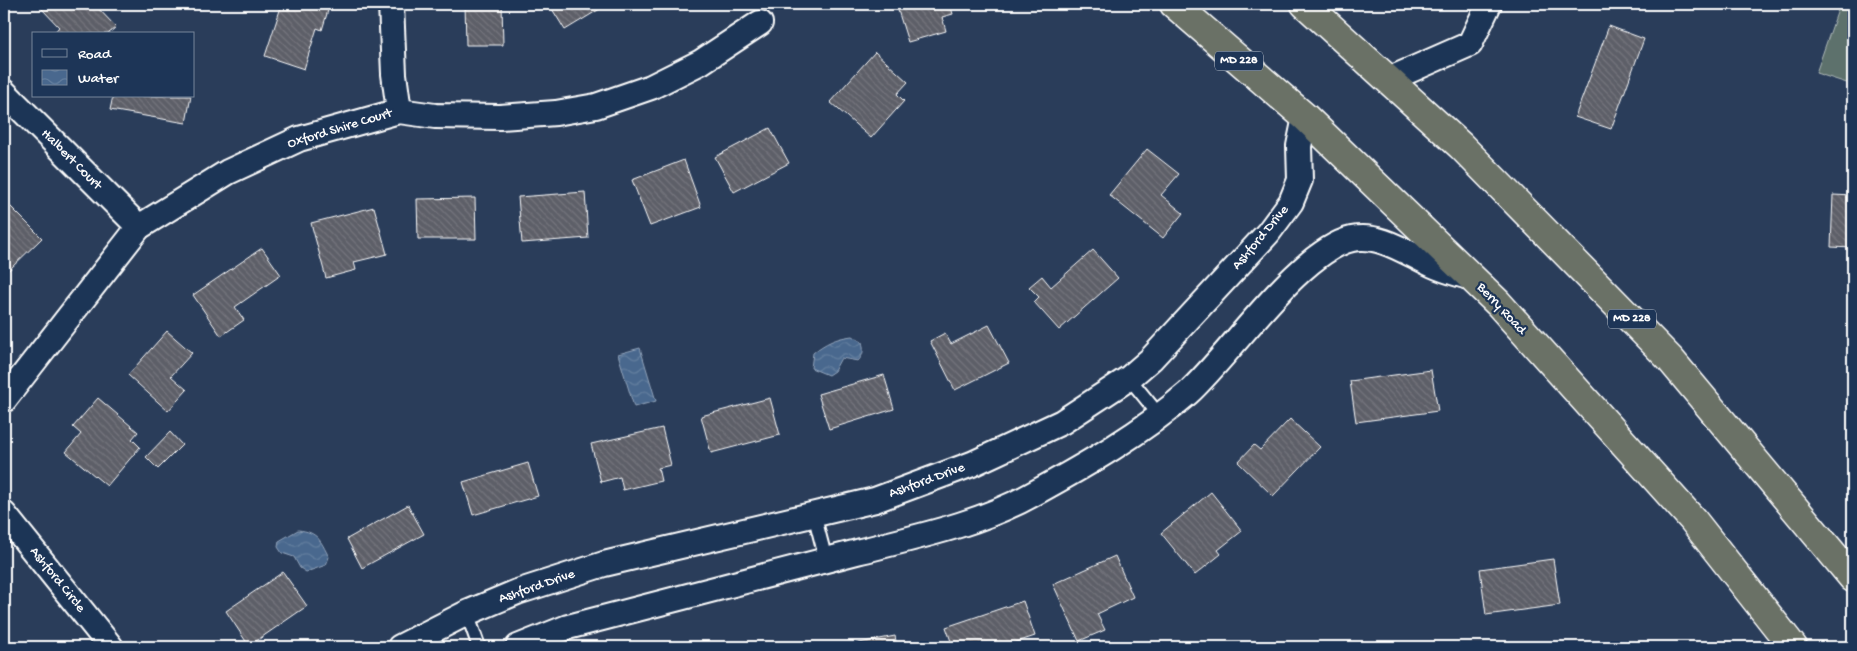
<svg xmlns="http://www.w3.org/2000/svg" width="1857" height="651" font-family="'Gochi Hand',sans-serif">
  <defs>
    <pattern id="water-waves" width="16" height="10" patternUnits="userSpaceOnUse" patternTransform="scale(1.25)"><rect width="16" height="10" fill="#49688e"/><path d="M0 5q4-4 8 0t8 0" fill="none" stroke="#647f9f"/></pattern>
    <pattern id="building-back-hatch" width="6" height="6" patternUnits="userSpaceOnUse" patternTransform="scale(1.25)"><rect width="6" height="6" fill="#5d5e67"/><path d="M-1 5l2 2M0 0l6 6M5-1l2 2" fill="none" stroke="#75767e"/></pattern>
  </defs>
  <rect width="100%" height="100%" fill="#2a3d5a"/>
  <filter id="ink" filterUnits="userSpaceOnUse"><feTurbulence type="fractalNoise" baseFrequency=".02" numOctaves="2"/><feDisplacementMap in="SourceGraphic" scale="10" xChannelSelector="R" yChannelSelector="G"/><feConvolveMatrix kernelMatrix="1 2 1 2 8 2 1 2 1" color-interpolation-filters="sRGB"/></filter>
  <g filter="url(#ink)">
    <!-- park -->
    <polygon fill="#5d716c" stroke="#aeb8b6" points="1840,4 1853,4 1853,85 1816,73"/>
    <!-- water -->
    <g fill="url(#water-waves)" stroke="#92a4bb">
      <path d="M 852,336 L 862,342 C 864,349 864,355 858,361 L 841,358 L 834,371 L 828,375 L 811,368 L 813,353 C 825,343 836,338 852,336 Z"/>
      <polygon points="640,348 656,401 634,407 618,354"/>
      <path d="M 298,530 C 318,532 320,540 329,557 L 326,565 L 306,572 L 300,568 L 294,557 L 282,553 L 278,547 L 279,541 Z"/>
    </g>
    <!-- building -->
    <g fill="url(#building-back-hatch)" stroke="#fff">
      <polygon points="47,4 94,4 116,27 108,34 53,34 59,27 42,9"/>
      <polygon points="282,4 319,4 329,7 322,30 317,28 304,69 265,56"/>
      <polygon points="465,4 502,4 503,45 466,45"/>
      <polygon points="549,4 608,4 565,30"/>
      <polygon points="896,4 950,4 953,14 942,17 946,31 908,42"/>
      <polygon points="1609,26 1644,39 1611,129 1575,117"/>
      <polygon points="875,52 908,82 897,94 904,101 871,138 830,102"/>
      <polygon points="113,96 191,96 186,123 110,110"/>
      <polygon points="770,128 789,163 734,192 715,157"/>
      <polygon points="1147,149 1179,174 1161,195 1183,213 1163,238 1109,195"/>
      <polygon points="684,160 701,207 650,226 632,180"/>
      <polygon points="585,192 588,238 522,243 518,197"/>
      <polygon points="1833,195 1853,196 1853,248 1831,247"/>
      <polygon points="475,198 476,239 418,239 417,199"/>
      <polygon points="4,200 42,238 8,271 4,266"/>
      <polygon points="374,207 387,254 354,262 356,270 326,278 311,223"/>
      <polygon points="262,248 281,275 235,307 244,320 221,336 193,295"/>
      <polygon points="1093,250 1118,278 1059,330 1034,302 1039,297 1029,287 1042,276 1051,287"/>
      <polygon points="989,325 1009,363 955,390 930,341 945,333 951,344"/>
      <polygon points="167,331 192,353 171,376 187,390 168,411 128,375"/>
      <polygon points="1853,365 1853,376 1849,368"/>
      <polygon points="1431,370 1438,411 1356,422 1350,381"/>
      <polygon points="884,375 894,409 829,429 818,394"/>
      <polygon points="98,398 138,432 132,439 140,447 107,486 66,452 81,434 73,427"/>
      <polygon points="770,398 780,435 711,453 701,416"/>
      <polygon points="1290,419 1320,447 1273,496 1238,462 1254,445 1260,450"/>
      <polygon points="662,428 671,465 658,468 661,481 623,490 620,477 601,482 591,444"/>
      <polygon points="170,432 182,445 158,469 146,457"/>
      <polygon points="528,463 538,496 473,515 463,482"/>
      <polygon points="1211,492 1242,531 1218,550 1221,554 1195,575 1161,533"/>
      <polygon points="408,505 424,534 362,568 347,539"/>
      <polygon points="1115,556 1133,597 1097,614 1105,630 1079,641 1053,584"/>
      <polygon points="1553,559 1560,605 1486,615 1480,569"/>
      <polygon points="283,572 307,606 249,646 226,611"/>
      <polygon points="1023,601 1035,636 1002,647 953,647 946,627"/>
      <polygon points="895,636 897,647 839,647"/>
    </g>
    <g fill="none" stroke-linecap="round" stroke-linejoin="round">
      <!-- lane casing -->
      <g stroke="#fff" stroke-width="16">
        <g id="lane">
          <polyline points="1129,378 1159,415"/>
          <polyline points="814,514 826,560"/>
          <polyline points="467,613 479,647"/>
        </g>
      </g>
      <!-- street casing -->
      <g stroke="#fff" stroke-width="28">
        <g id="street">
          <polyline points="391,4 394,74 399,111"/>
          <polyline points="1388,80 1470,44 1489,4"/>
          <polyline points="4,92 139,227"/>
          <polyline points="4,400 139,227 228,172 299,139 399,111 435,116 500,117 556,113 596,106 651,87 701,62 760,23"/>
          <polyline points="4,514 111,647"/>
          <polyline points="400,647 467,613 517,592 604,564 875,500 972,464 1062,422 1129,378 1151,359 1268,233 1291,202 1300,180 1299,146 1305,117"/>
          <path d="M 518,647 L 568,627 C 664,602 761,577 857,552 C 916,537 980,524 1033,494 C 1086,465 1142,433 1188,393 C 1231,354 1299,251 1352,239 C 1380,233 1408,254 1433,265 C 1446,271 1459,274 1472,278"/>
        </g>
      </g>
      <!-- highway casing -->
      <g stroke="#fff" stroke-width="31">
        <g id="highway">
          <polyline points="1174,4 1305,117 1498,303 1693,520 1793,647"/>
          <polyline points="1305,4 1461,146 1670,359 1853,578"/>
        </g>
      </g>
      <!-- lane -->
      <use href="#lane" stroke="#1d3557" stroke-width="12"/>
      <!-- street -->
      <use href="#street" stroke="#1d3557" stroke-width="24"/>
      <!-- highway -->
      <use href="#highway" stroke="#6a7166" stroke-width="28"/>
    </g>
  </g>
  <g text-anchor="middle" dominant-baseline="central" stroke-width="4.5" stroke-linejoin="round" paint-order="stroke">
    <!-- shield labels -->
    <g fill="#1d3557" stroke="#bbc2cd" stroke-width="1">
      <rect x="1215" y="51.5" width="48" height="19" rx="4"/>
      <rect x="1608" y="309.5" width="48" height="19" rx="4"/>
    </g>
    <g font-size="12" font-weight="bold" fill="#fff">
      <text x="1239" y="61">MD 228</text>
      <text x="1632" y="319">MD 228</text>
    </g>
    <!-- street labels -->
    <g font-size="14" fill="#fff" stroke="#1d3557">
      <text transform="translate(340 129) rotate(-17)">Oxford Shire Court</text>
      <text transform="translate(71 160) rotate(45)">Halbert Court</text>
      <text transform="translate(1261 238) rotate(-50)">Ashford Drive</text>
      <text transform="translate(1501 309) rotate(47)">Berry Road</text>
      <text transform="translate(927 481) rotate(-20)">Ashford Drive</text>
      <text transform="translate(57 580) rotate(51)">Ashford Circle</text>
      <text transform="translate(537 587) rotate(-19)">Ashford Drive</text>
    </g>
  </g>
  <!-- margin -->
  <rect width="1857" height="651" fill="none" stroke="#1d3557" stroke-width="20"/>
  <rect x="10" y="10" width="1837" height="631" fill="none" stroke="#fff" stroke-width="2" filter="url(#ink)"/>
  <!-- legend -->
  <rect x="32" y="32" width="162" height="65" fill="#1d3557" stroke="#77869a"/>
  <rect x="42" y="49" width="25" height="8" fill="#1d3557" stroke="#77869a"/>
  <text x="78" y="58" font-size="15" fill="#ffffff">Road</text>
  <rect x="42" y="70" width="25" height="15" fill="url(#water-waves)" stroke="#77869a"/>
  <text x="78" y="82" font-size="15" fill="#ffffff">Water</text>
</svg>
